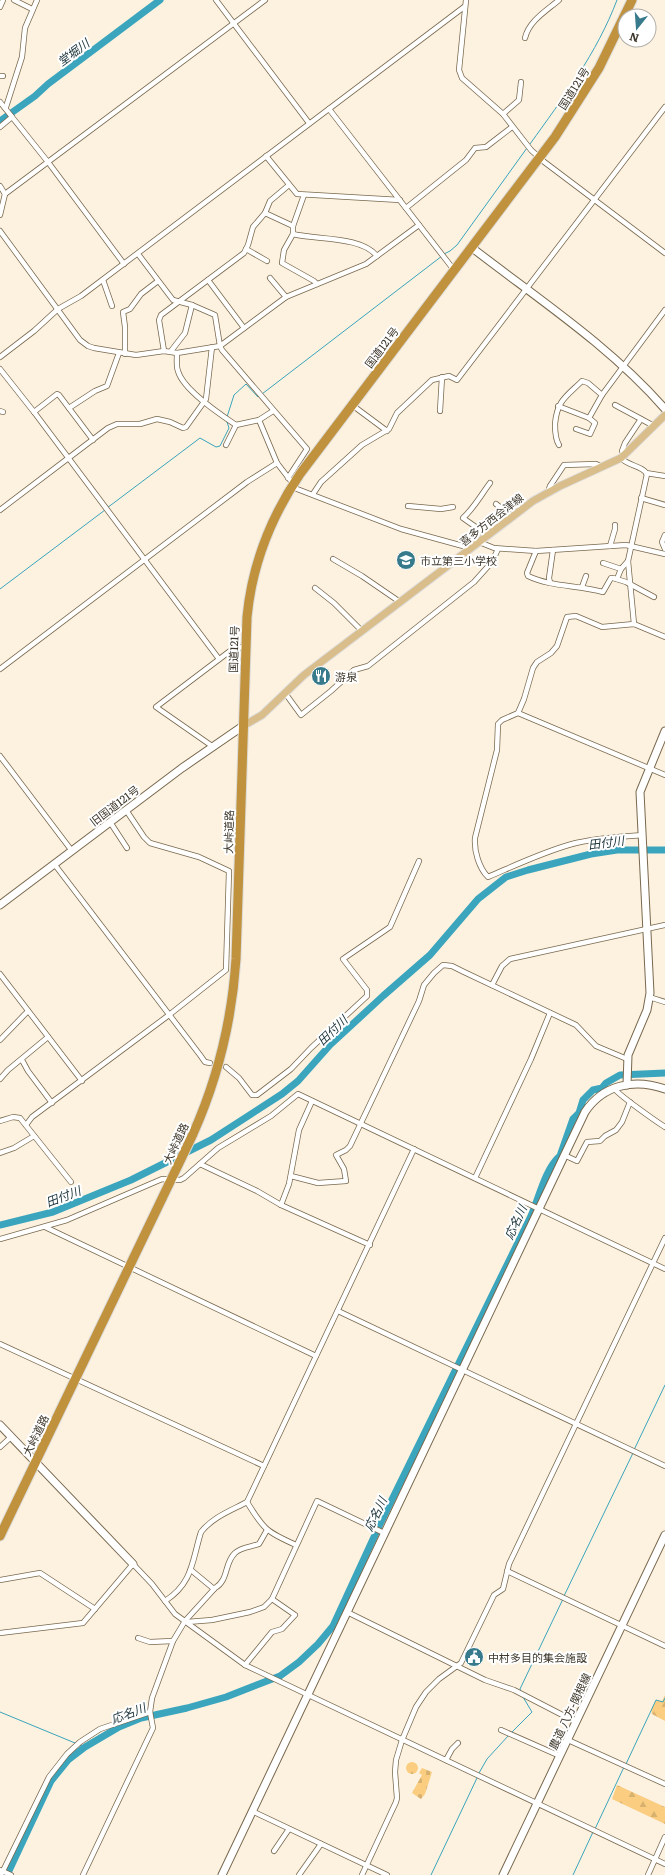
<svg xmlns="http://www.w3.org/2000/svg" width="665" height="1875" font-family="Literata,'Noto Sans JP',serif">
  <defs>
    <pattern id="forest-firs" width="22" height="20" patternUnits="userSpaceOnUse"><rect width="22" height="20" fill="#fbcd80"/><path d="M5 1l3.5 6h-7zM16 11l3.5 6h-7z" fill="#d8b16f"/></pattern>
    <pattern id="cemetery-stones" width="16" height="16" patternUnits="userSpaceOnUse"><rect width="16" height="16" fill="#fbcd80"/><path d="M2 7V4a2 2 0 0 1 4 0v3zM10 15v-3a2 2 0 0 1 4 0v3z" fill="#d8b16f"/></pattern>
  </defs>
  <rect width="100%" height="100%" fill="#fdf2e0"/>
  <!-- forest -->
  <g fill="url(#forest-firs)">
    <polygon points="665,1695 665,1721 652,1714 651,1710 656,1700 662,1701"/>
    <circle cx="412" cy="1768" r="6"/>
    <polygon points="617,1785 665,1807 665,1824 612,1799"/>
  </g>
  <!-- cemetery -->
  <polygon fill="url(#cemetery-stones)" points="422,1768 432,1772 425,1794 421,1799 412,1793 422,1775 419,1773"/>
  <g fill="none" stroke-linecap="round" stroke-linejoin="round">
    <!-- stream -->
    <g stroke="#3aa5bd" stroke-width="1">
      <path d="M 530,144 C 563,98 597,53 617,0"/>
      <polyline points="444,254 450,251 457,245 527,148"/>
      <polyline points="262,394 442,256"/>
      <polyline points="227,417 234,395 246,384 258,397 259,396"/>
      <polyline points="107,508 200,438 216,447 220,446 229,428 227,422"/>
      <polyline points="0,589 105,510"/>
      <polyline points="634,1450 665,1385"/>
      <polyline points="564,1596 633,1453"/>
      <polyline points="521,1692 520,1689 563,1599"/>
      <polyline points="0,1712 75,1743"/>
      <polyline points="511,1733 532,1712 523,1697"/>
      <polyline points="80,1745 85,1747"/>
      <polyline points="626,1764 656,1700 663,1702 665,1698"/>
      <polyline points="479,1773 487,1759 509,1735"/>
      <polyline points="595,1829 624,1767"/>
      <polyline points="431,1875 477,1778"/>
      <polyline points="573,1875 593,1832"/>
    </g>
    <!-- river -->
    <g stroke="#3aa5bd" stroke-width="7">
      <polyline points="0,121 35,96 48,84 160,0"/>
      <polyline points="0,1225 53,1212 131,1180 211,1140 282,1094 298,1081 330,1045 383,996 430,955 478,899 506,877 528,870 591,854 617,850 665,850"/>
      <path d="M 7,1875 L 51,1781 L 68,1760 L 85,1747 L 119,1727 L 141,1718 L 187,1708 L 226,1697 L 280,1676 L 299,1662 L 318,1644 L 333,1626 L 380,1524 L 531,1216 C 539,1198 545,1169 560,1156 L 573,1119 L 579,1113 L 583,1100 L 593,1090 L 602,1088 L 606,1083 L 620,1075 L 665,1073"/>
    </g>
    <!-- street casing -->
    <g stroke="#78684d" stroke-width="6">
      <g id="street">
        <polyline points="14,0 32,9"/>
        <polyline points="216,0 309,123"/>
        <polyline points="466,0 459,70 462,78 503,114 531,150 543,161 665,253"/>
        <polyline points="0,7 3,0"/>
        <path d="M 525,38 C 529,21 546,11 559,0"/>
        <polyline points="0,76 3,76"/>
        <polyline points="0,102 48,162 124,264"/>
        <polyline points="6,107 22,57 25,28 37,0"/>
        <polyline points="329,109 454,270"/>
        <polyline points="503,114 519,100 521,82"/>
        <polyline points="0,127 12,117"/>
        <polyline points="266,156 297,194 400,200"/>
        <polyline points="0,186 5,194 0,215"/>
        <polyline points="5,194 265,0"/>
        <path d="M 304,195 L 293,226 L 293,234 C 317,240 361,236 377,256"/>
        <polyline points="406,208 466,160 475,148 486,147 512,127"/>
        <polyline points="265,213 293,226"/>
        <polyline points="0,231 80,340 88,346 94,348 136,355 164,351 177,353 220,346 286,297 366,264 419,225"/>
        <polyline points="293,234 284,250 282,263 314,281 317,284"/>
        <polyline points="246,249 267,261"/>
        <polyline points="138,254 173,300 192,305 215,315 220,346 222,350 307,449 288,478"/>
        <polyline points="270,278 286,297"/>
        <polyline points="103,280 112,306"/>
        <polyline points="208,280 244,328"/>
        <polyline points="164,351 159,320 161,315 244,253 248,245 253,227 265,213 270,201 289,185"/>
        <polyline points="171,351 185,333 192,305"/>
        <path d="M 177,353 C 177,359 176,366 178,371 C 183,390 221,415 236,425 L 259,420 L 273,411"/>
        <polyline points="125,354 125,327 123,312 130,309 141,294 158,281"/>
        <polyline points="0,357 34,331 58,309 81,296 464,7"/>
        <polyline points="0,369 34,412 219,659"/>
        <polyline points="352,405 387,431"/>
        <polyline points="615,405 654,426"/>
        <polyline points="558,406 589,418 595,423 590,434 576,429"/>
        <polyline points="69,408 95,391 107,386 119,353"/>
        <polyline points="0,411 3,412"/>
        <polyline points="440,411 442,377"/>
        <polyline points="34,412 57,394 59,395 93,440"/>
        <polyline points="589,418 602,395 665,310"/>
        <polyline points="259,420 277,463 297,489 401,529 463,546 470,550"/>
        <polyline points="226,445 236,425"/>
        <path d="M 559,445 C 555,439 555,431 555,424 C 557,400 567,396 582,381 L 588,383 L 602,395"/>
        <polyline points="625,455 622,451 625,443 641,419"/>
        <path d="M 621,458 C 628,466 643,466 647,474 L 628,561 L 634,624"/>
        <polyline points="646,473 665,476"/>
        <polyline points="548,492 550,486 564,465 596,464 602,467"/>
        <polyline points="313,494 321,482 362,445 389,429 397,413 432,380 449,376 457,380 665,107"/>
        <polyline points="641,498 665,505"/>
        <polyline points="496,504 513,517"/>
        <polyline points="408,506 441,509 453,507"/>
        <polyline points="0,510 108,428 117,424 140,424 157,419 170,422 183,428 186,427 206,399 212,347"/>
        <polyline points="665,535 662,542 665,549"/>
        <path d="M 486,537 L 480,530 L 463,518 C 474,508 481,495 490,483"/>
        <polyline points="479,542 494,548 536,551 626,545 665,554"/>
        <polyline points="610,546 615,529 615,525"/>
        <path d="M 536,551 L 527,573 L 528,576 C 551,587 578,585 603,592 L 611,578 L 613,578 L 626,582 L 654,597"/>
        <polyline points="333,559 362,576 400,602"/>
        <polyline points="603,563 621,569"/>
        <polyline points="617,579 621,569 628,561"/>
        <polyline points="550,583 549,578 553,550"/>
        <polyline points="582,587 586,576"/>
        <polyline points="315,588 334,603 362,631"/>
        <polyline points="0,669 247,482 277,463"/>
        <polyline points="285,693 301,715 331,691 354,670 368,666 474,582 492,562 498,549"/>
        <polyline points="518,713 665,775"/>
        <polyline points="212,746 156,707 234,648 245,647"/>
        <polyline points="0,756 72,851"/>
        <polyline points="110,822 127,848"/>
        <path d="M 642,835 C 619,837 595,838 572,844 C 543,852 516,865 488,877 C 479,868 474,851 475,838 L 497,750 L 498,724 L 502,720 L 518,713 L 524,699 L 533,668 L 537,662 L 551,653 L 557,646 L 567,617 L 576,616 L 602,627 L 634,624 L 665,637"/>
        <polyline points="55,865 200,1055 205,1062 210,1063"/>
        <polyline points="0,974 82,1081"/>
        <polyline points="492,985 502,966 510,959 665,925"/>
        <polyline points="649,997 665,1002"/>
        <polyline points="0,1040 28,1011"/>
        <polyline points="22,1060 28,1071 52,1103"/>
        <polyline points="226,1067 239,1078 252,1095 257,1095 291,1069 311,1048 367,996 367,990 343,959 390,927 419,861"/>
        <polyline points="0,1079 8,1070 48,1037"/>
        <path d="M 614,1088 C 617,1094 657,1122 665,1127"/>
        <polyline points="0,1121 13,1117 20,1118 71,1182"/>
        <polyline points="26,1125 32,1117 169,1015 226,970 229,871 199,857 150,843 144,837 126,810"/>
        <polyline points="0,1153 14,1148 34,1136"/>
        <polyline points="564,1155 577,1161 587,1142 600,1141 605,1136 616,1130 622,1122 630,1102"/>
        <polyline points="200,1164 257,1191 281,1205 370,1245"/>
        <polyline points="291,1176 318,1183 346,1181 344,1169 336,1155 346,1150 350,1146 419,1001 424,985 434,973 443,965 452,966 464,972 576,1025 596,1046 627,1059"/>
        <polyline points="475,1178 531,1059 550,1013"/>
        <polyline points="281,1205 289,1184 299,1130 312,1101"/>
        <polyline points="45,1227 316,1356"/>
        <polyline points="0,1239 67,1220 162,1179 180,1180 184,1178 218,1148 271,1116 298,1094 665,1269"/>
        <polyline points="338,1311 665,1466"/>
        <polyline points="0,1344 264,1466"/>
        <polyline points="0,1447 11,1437"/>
        <path d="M 247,1502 C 264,1530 267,1532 296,1545"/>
        <polyline points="191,1570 214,1589"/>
        <polyline points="507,1571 665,1646"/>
        <polyline points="0,1580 40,1573 95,1609"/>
        <path d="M 165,1601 C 193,1583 192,1561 201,1532 C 213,1517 230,1511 247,1502 L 414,1149"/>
        <polyline points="347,1612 485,1680 514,1690 576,1722"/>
        <polyline points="187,1622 212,1620 250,1612 264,1607 272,1599"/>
        <polyline points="0,1633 83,1623 133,1564 152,1584 175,1614 245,1665 665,1864"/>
        <polyline points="138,1638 150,1642 173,1641"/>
        <polyline points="245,1665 272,1632 282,1629 295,1615 272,1599 317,1501 384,1533"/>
        <polyline points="501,1730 560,1756"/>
        <polyline points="568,1740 665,1784"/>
        <polyline points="446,1760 452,1749 458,1743"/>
        <polyline points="252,1811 387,1875"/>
        <polyline points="274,1851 289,1829"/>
        <polyline points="0,1870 11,1875"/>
        <polyline points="1,1875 49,1777 67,1754 80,1742 100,1729 150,1712"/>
        <path d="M 83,1875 L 153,1728 L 150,1712 L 152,1698 L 173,1641 L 185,1621 L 215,1588 C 229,1580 224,1563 235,1553 C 241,1547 251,1547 259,1544 L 267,1530"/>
        <polyline points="299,1875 321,1844"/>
        <polyline points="362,1875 396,1802 397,1798 395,1772 396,1760 402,1740 416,1707 426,1692 439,1679 461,1663 494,1595 503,1589 509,1564 665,1238"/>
        <polyline points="648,1875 665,1837"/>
      </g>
    </g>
    <!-- secondary casing -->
    <g stroke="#78684d" stroke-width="9">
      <g id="secondary">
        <path d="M 471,247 C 538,299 609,345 665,409"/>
        <polyline points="0,905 182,768 243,726"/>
        <polyline points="627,1085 628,1055 647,1010 650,993 640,792 665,731"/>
        <polyline points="0,1425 133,1564"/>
        <path d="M 222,1875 L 585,1112 C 603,1085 634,1078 665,1089"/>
        <polyline points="503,1875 665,1535"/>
      </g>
    </g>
    <!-- primary casing -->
    <g stroke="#dcdbd9" stroke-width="9">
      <polyline id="primary" points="243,726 262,715 304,675 533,501 560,486 621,458 665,415"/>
    </g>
    <!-- highway casing -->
    <g stroke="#dcdbd9" stroke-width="11">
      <path id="highway" d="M 0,1536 L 193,1134 C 218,1078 232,1020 236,959 L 247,617 C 252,565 271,517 300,474 L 555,137 L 599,68 L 632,0"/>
    </g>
    <!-- street -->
    <use href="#street" stroke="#fff" stroke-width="4.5"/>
    <!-- secondary -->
    <use href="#secondary" stroke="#fff" stroke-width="7"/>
    <!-- primary -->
    <use href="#primary" stroke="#d9be8b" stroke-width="7"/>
    <!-- highway -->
    <use href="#highway" stroke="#c0923d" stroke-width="9"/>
  </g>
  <!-- icons -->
  <defs>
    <g id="school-disc" transform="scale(1)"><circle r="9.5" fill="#377a8b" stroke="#fff"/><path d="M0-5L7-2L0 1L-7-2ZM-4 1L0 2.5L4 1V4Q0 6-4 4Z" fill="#fff"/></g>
    <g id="restaurant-disc" transform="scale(1)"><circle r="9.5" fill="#377a8b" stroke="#fff"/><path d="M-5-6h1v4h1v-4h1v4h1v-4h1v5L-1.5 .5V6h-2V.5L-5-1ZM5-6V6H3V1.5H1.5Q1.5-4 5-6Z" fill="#fff"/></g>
    <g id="civic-disc" transform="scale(1)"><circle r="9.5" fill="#377a8b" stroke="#fff"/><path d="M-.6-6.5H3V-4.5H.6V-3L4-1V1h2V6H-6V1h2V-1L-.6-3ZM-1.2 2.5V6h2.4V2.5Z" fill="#fff"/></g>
  </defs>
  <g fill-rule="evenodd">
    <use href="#school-disc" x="406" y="560"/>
    <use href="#restaurant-disc" x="321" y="676"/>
    <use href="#civic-disc" x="474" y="1657"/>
  </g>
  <g text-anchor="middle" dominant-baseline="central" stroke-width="4" stroke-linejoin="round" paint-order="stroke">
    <!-- street labels -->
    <g font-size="11" fill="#3e372b" stroke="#fff">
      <text transform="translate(573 88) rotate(-58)">国道121号</text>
      <text transform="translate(381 347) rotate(-53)">国道121号</text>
      <text transform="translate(491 519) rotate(-38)">喜多方西会津線</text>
      <text transform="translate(233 649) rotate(-88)">国道121号</text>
      <text transform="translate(114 805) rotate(-37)">旧国道121号</text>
      <text transform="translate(228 832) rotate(-89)">大峠道路</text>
      <text transform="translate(175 1143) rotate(-65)">大峠道路</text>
      <text transform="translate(35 1435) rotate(-64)">大峠道路</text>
      <text transform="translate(569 1711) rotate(-65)">農道 八方-関根線</text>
    </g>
    <!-- poi labels -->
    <g font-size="11" fill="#3e372b" stroke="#fff" text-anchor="start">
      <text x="420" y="560">市立第三小学校</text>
      <text x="335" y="676">游泉</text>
      <text x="488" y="1657">中村多目的集会施設</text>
    </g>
    <!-- water labels -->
    <g font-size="12" font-style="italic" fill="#21383f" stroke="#fff">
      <text transform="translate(73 52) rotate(-37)">堂堀川</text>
      <text transform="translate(606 842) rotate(-7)">田付川</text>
      <text transform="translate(332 1030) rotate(-44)">田付川</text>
      <text transform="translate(63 1196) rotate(-21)">田付川</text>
      <text transform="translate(515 1222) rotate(-65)">応名川</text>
      <text transform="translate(375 1514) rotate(-64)">応名川</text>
      <text transform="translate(128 1713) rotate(-21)">応名川</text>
    </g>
  </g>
  <!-- north arrow -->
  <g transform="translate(637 28) rotate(197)"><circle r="19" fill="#ffffff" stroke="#b2afaa"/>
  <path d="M0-3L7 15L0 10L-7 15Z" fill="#377a8b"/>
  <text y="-6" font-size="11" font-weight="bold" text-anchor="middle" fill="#3e372b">N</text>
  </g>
</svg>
